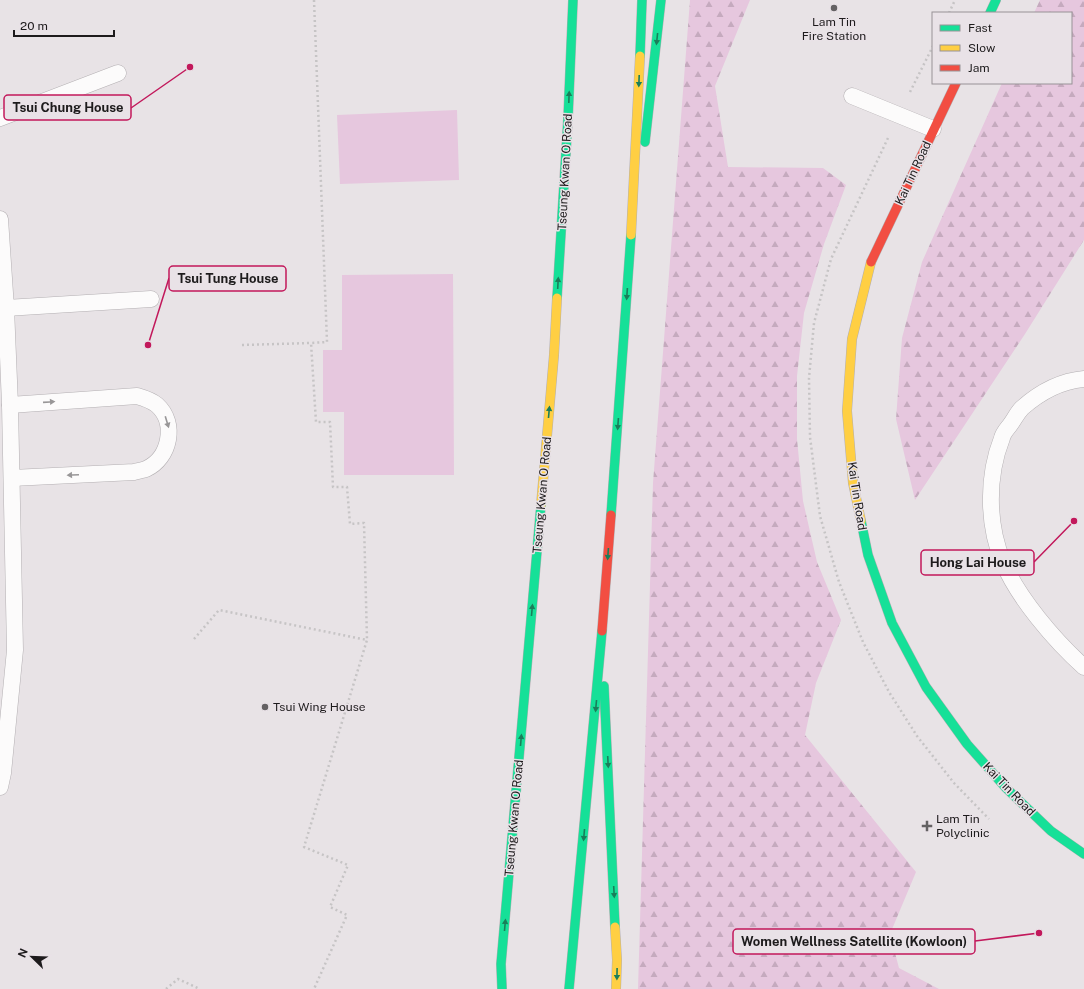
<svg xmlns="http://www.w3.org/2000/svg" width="1084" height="989" font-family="'Public Sans',sans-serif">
  <defs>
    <pattern id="forest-firs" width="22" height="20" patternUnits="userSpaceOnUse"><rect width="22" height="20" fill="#e6c7de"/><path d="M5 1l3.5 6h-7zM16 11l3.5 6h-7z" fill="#c5aabe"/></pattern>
  </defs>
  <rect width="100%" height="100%" fill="#e8e3e6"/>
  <!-- forest -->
  <g fill="url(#forest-firs)">
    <polygon points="690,0 750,0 715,86 728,167 823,168 846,185 824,244 804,313 797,376 797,439 803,501 817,562 841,620 816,683 805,735 916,872 890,934 899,968 939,989 638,989 653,483"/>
    <polygon points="1040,0 1084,0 1084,240 1025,334 915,500 896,419 902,338 922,262 1002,83 1071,83 1071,13 1034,13"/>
  </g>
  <!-- garden -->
  <g fill="#e6c7de">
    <polygon points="457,110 459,180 340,184 337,115"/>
    <polygon points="453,274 454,475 344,475 344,412 323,412 323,350 342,350 342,275"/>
  </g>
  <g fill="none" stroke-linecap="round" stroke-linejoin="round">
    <!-- lane casing -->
    <g stroke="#b3afb2" stroke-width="17">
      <g id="lane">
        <polyline points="852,96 933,129"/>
        <polyline points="0,118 118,73"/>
        <polyline points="0,219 6,308 10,405 15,650 3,773 0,787"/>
        <polyline points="6,308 151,299"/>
        <path d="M 1084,379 C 1061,381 1039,393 1022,408 C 1017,413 1014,420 1010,425 C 1007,429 1003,433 1002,438 C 987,476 987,524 1003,562 C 1018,598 1055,641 1084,667"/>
        <path d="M 10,405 L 137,396 C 144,398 151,400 157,405 C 177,423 170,458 146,469 C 143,470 138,471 134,472 L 12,478"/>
      </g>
    </g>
    <!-- fast casing -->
    <g stroke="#b3afb2" stroke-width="10">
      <g id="fast">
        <polyline points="990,13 996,0"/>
        <polyline points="640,56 642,0"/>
        <polyline points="645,142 661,0"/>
        <polyline points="557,298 568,119 573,0"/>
        <polyline points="611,515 631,235"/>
        <polyline points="861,521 868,555 892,623 926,687 967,744 1006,788 1051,831 1084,854"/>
        <polyline points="604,686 615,927"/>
        <polyline points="502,989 501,964 541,505"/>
        <polyline points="569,989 602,631"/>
      </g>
    </g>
    <!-- slow casing -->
    <g stroke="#b3afb2" stroke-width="10">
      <g id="slow">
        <polyline points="631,235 640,56"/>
        <polyline points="541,505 554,355 557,298"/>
        <polyline points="861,521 853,483 847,411 852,339 871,262"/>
        <polyline points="615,927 617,960 616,989"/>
      </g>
    </g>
    <!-- jam casing -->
    <g stroke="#b3afb2" stroke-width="10">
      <g id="jam">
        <polyline points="871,262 956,83"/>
        <polyline points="602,631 611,515"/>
      </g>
    </g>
    <!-- path -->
    <g stroke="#c6c4c5" stroke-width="2.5" stroke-dasharray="2 3" stroke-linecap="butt">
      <polyline points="314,0 327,342 311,343 316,422 330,422 333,487 347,487 350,524 364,523 367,640"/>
      <polyline points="949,13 955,0"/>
      <polyline points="910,92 933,46"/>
      <polyline points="888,138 831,259 814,323 809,378 810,437 820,516 839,582 863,642 889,692 917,736 954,783 989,819"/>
      <polyline points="242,345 311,343"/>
      <polyline points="194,639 219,610 367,640 304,847 348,865 330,907 347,915 314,989"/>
      <polyline points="166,989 178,979 200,989"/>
    </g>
    <!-- lane -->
    <use href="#lane" stroke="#fcfbfb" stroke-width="16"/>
    <!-- fast -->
    <use href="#fast" stroke="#16e098" stroke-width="9"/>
    <!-- slow -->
    <use href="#slow" stroke="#ffcf43" stroke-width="9"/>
    <!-- jam -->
    <use href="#jam" stroke="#f24e42" stroke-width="9"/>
  </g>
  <!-- one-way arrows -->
  <defs><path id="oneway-solid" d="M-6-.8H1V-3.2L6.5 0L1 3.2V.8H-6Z"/></defs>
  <g fill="#1a7e5a">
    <use href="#oneway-solid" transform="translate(657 39) rotate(96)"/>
    <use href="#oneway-solid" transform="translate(639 81) rotate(92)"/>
    <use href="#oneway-solid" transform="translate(569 97) rotate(-88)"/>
    <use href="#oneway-solid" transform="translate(558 283) rotate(-87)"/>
    <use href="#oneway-solid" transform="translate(627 294) rotate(94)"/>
    <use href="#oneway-solid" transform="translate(549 412) rotate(-85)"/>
    <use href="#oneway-solid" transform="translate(618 424) rotate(94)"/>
    <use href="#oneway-solid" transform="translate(608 554) rotate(94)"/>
    <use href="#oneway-solid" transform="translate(532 610) rotate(-85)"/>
    <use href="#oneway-solid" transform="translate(596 706) rotate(95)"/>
    <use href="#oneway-solid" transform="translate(521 740) rotate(-85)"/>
    <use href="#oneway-solid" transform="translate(608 762) rotate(87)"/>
    <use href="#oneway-solid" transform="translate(584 835) rotate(95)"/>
    <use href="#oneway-solid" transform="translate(614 892) rotate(87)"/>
    <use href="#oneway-solid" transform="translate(505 925) rotate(-85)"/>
    <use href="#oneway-solid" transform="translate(617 974) rotate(91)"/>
  </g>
  <g fill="#989697">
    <use href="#oneway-solid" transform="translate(49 402) rotate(-4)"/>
    <use href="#oneway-solid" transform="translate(167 422) rotate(73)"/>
    <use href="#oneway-solid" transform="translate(73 475) rotate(177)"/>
  </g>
  <!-- markers -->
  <g fill="#646163" stroke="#e9e2e7" stroke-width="1.5">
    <circle cx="834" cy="8" r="4"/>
    <circle cx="265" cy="707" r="4"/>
    <path d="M925 820h4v4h4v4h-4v4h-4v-4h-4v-4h4z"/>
  </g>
  <g text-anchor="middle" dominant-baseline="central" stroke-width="3" stroke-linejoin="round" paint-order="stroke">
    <!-- poi labels -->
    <g font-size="12" fill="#1d1b1c" stroke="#e9e2e7" text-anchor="start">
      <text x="834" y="22" text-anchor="middle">Lam Tin<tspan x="834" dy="14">Fire Station</tspan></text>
      <text x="273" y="707">Tsui Wing House</text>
      <text x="936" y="819">Lam Tin<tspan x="936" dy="14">Polyclinic</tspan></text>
    </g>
    <!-- street labels -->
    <g font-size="12" fill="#1d1b1c" stroke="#e9e2e7">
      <text transform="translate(565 172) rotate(-87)">Tseung Kwan O Road</text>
      <text transform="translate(913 173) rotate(-65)">Kai Tin Road</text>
      <text transform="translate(542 495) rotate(-85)">Tseung Kwan O Road</text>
      <text transform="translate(857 496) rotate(81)">Kai Tin Road</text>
      <text transform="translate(1009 789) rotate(46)">Kai Tin Road</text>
      <text transform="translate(514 818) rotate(-85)">Tseung Kwan O Road</text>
    </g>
  </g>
  <!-- callouts -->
  <path fill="none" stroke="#c2185b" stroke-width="1.5" d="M190 67L131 108M148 345L169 278M1074 521L1034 562M1039 933L975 941"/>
  <g fill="#c2185b" stroke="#e9e2e7" stroke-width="1.5">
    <circle cx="190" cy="67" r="4"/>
    <circle cx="148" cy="345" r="4"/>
    <circle cx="1074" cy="521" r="4"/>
    <circle cx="1039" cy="933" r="4"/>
  </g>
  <g fill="#e9e2e7" stroke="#c2185b" stroke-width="1.5">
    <rect x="4" y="95" width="127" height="25" rx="4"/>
    <rect x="169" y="266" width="117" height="25" rx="4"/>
    <rect x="921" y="550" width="113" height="25" rx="4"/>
    <rect x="733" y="929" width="242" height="25" rx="4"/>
  </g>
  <g font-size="13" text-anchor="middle" font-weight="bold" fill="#1d1b1c">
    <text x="68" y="112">Tsui Chung House</text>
    <text x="228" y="283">Tsui Tung House</text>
    <text x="978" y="567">Hong Lai House</text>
    <text x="854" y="946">Women Wellness Satellite (Kowloon)</text>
  </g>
  <!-- legend -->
  <rect x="932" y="12" width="140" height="72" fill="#e9e2e7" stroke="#979296"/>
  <rect x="940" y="25" width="20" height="6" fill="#16e098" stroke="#979296"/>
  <text x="968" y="32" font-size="12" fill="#1d1b1c">Fast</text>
  <rect x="940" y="45" width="20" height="6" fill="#ffcf43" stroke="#979296"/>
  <text x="968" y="52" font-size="12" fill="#1d1b1c">Slow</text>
  <rect x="940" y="65" width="20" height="6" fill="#f24e42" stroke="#979296"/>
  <text x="968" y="72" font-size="12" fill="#1d1b1c">Jam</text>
  <!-- north arrow -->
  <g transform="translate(32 957) rotate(293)" stroke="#e9e2e7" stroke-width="3" paint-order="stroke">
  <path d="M0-3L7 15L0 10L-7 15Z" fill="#1d1b1c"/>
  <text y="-6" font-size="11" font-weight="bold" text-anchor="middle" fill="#1d1b1c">N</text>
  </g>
  <!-- scale -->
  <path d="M14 30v6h100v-6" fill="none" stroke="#1d1b1c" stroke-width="2"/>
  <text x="20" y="30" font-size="12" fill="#1d1b1c" stroke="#e9e2e7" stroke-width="3" paint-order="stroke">20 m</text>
</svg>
